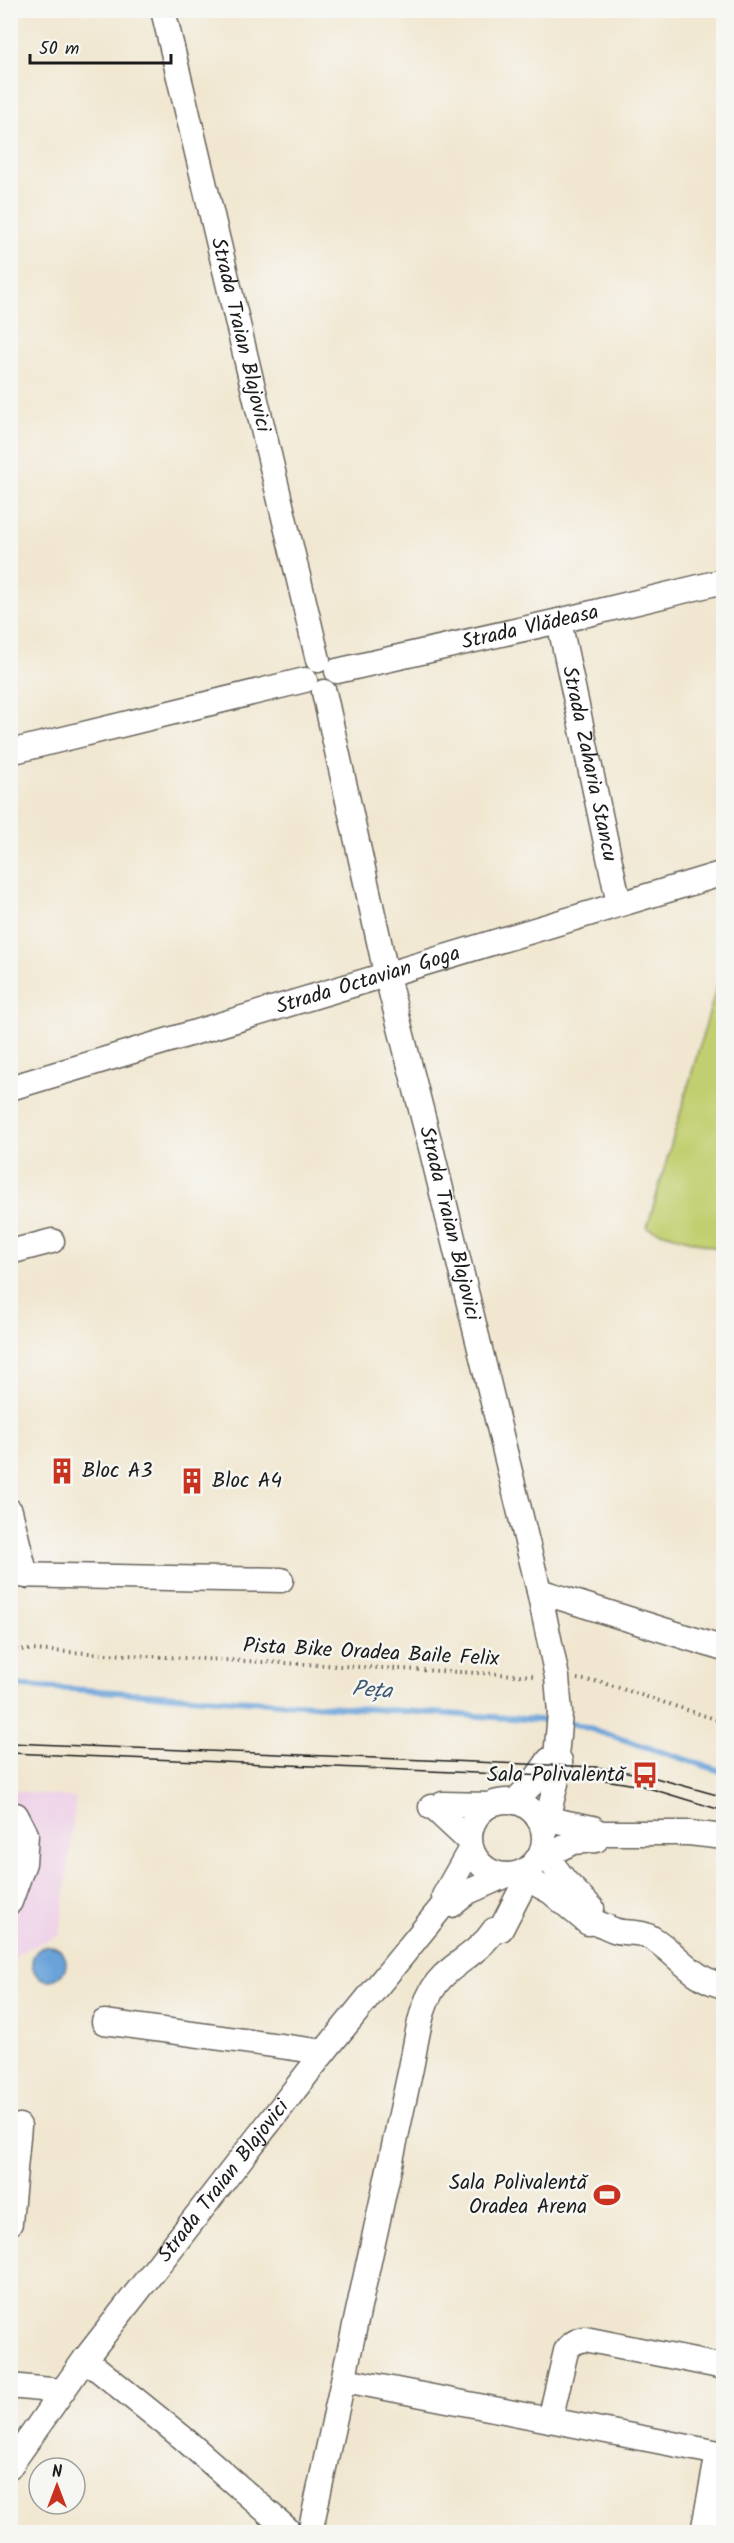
<svg xmlns="http://www.w3.org/2000/svg" width="734" height="2543" font-family="Kalam,sans-serif">
  <rect width="100%" height="100%" fill="#f6f6f2"/>
  <filter id="ink" filterUnits="userSpaceOnUse"><feTurbulence type="fractalNoise" baseFrequency=".0167" numOctaves="2"/><feDisplacementMap in="SourceGraphic" scale="12" xChannelSelector="R" yChannelSelector="G"/><feConvolveMatrix kernelMatrix="1 2 1 2 8 2 1 2 1" color-interpolation-filters="sRGB"/></filter>
  <filter id="wash" filterUnits="userSpaceOnUse"><feTurbulence type="fractalNoise" baseFrequency=".008" numOctaves="4" result="noise"/><feDisplacementMap in="SourceGraphic" scale="24" xChannelSelector="R" yChannelSelector="G"/><feGaussianBlur stdDeviation="1.35" result="paint"/><feColorMatrix in="noise" values="0 0 0 0 0 0 0 0 0 0 0 0 0 0 0 0 0 1.4 0 .05"/><feComposite in="paint" operator="in"/></filter>
  <g filter="url(#wash)">
    <rect width="100%" height="100%" fill="#f1e7d0"/>
    <!-- built -->
    <polygon fill="#eed0e7" points="11,1790 76,1798 60,1935 18,1953 11,1970"/>
    <!-- green -->
    <polygon fill="#c2cf70" stroke="#6f7646" stroke-width="1.5" points="723,965 723,1250 647,1228"/>
    <!-- water -->
    <circle fill="#6aa3d9" stroke="#43607a" stroke-width="1.5" cx="49" cy="1963" r="17"/>
    <g fill="none" stroke-linecap="round" stroke-linejoin="round">
      <!-- stream -->
      <g stroke="#6aa3d9" stroke-width="6">
        <polyline points="10,1685 554,1721"/>
        <polyline points="564,1722 572,1723 724,1772"/>
      </g>
    </g>
  </g>
  <g filter="url(#ink)">
    <g fill="none" stroke-linecap="round" stroke-linejoin="round">
      <!-- minor casing -->
      <g stroke="#67635b" stroke-width="27">
        <g id="minor">
          <path id="s1" d="M 163,10 L 318,660"/>
          <path id="s2" d="M 559,621 L 619,904"/>
          <path id="s3" d="M 337,671 L 559,621 L 724,581"/>
          <path id="s4" d="M 324,692 L 386,973 L 432,1152 L 539,1591 L 557,1677 L 560,1713 L 556,1757 L 560,1761 L 560,1767 L 544,1832"/>
          <polyline points="10,752 305,680"/>
          <path id="s5" d="M 10,1088 L 724,873"/>
          <polyline points="10,1252 52,1241"/>
          <polyline points="10,1511 26,1576"/>
          <polyline points="10,1575 281,1580"/>
          <polyline points="539,1591 724,1649"/>
          <circle cx="507" cy="1838" r="37"/>
          <polyline points="514,1802 533,1783 549,1760 556,1757"/>
          <polyline points="431,1807 437,1807 443,1804 490,1805"/>
          <polyline points="437,1807 440,1814 470,1842"/>
          <polyline points="10,1814 16,1815 26,1834 24,1863 10,1902"/>
          <polyline points="537,1817 593,1828 599,1833 689,1833 724,1837"/>
          <polyline points="542,1850 565,1881 592,1908"/>
          <polyline points="538,1859 573,1842 596,1840 599,1833"/>
          <path d="M 518,1874 L 551,1892 L 588,1923 C 601,1922 603,1926 614,1930 C 627,1935 639,1929 655,1940 C 679,1956 694,1980 724,1986"/>
          <polyline points="445,1903 452,1905 468,1892 506,1875"/>
          <polyline points="104,2022 324,2052"/>
          <polyline points="10,2223 19,2126"/>
          <polyline points="85,2359 183,2438 287,2529"/>
          <polyline points="345,2380 724,2454"/>
          <polyline points="10,2386 61,2391"/>
          <path d="M 550,2420 L 566,2351 C 571,2343 576,2341 585,2339 L 724,2367"/>
          <path id="s6" d="M 10,2466 L 85,2359 L 324,2052 L 445,1903 L 444,1896 L 471,1848"/>
          <path d="M 312,2523 L 411,2068 C 417,2039 420,1998 443,1976 C 460,1960 481,1950 494,1930 L 501,1929 L 536,1861"/>
          <polyline points="703,2532 718,2453"/>
        </g>
      </g>
      <!-- path -->
      <g stroke="#67635b" stroke-width="4" stroke-dasharray="1.5 4.5" stroke-linecap="butt">
        <polyline points="724,1111 718,1154 724,1178"/>
        <polyline points="10,1649 537,1676"/>
        <polyline points="577,1679 601,1682 724,1722"/>
      </g>
      <!-- minor -->
      <use href="#minor" stroke="#fff" stroke-width="24"/>
      <!-- tram -->
      <g stroke="#1c1c1c" stroke-width="1.5">
        <polyline points="10,1743 596,1767 645,1775 724,1797"/>
        <polyline points="10,1753 592,1778 642,1786 724,1811"/>
      </g>
    </g>
  </g>
  <!-- icons -->
  <defs>
    <g id="building-bare" transform="scale(2.07)"><path d="M-4-6H4V6H1V3H-1V6H-4ZM-2.5-4.3h1.7v1.8h-1.7ZM.8-4.3h1.7v1.8H.8ZM-2.5-1h1.7V.8h-1.7ZM.8-1h1.7V.8H.8Z" fill="#c8321e" stroke="#f6f6f2" stroke-width="2.5" paint-order="stroke"/></g>
    <g id="bus-bare" transform="scale(2.07)"><path d="M-5-6H5V4H4V6H2V4H-2V6H-4V4H-5ZM-3.5-4V0h7V-4ZM-3.5 1.2v1.5H-2V1.2ZM2 1.2v1.5H3.5V1.2Z" fill="#c8321e" stroke="#f6f6f2" stroke-width="2.5" paint-order="stroke"/></g>
    <g id="stadium-bare" transform="scale(2.07)"><path d="M0-5a6.5 5 0 1 0 0 10a6.5 5 0 1 0 0-10ZM-3.5-1.8h7v3.6h-7Z" fill="#c8321e" stroke="#f6f6f2" stroke-width="2.5" paint-order="stroke"/></g>
  </defs>
  <g fill-rule="evenodd">
    <use href="#building-bare" x="62" y="1471"/>
    <use href="#building-bare" x="192" y="1481"/>
    <use href="#bus-bare" x="645" y="1775"/>
    <use href="#stadium-bare" x="607" y="2195"/>
  </g>
  <g text-anchor="middle" dominant-baseline="central" stroke-width="5" stroke-linejoin="round" paint-order="stroke">
    <!-- street labels -->
    <g font-size="21" fill="#1c1c1c" stroke="#f6f6f2">
      <text stroke="none"><textPath href="#s1" startOffset="334">Strada Traian Blajovici</textPath></text>
      <text stroke="none"><textPath href="#s3" startOffset="198">Strada Vlădeasa</textPath></text>
      <text stroke="none"><textPath href="#s2" startOffset="146">Strada Zaharia Stancu</textPath></text>
      <text stroke="none"><textPath href="#s5" startOffset="374">Strada Octavian Goga</textPath></text>
      <text stroke="none"><textPath href="#s4" startOffset="546">Strada Traian Blajovici</textPath></text>
      <text transform="translate(371 1653) rotate(3)">Pista Bike Oradea Baile Felix</text>
      <text stroke="none"><textPath href="#s6" startOffset="356">Strada Traian Blajovici</textPath></text>
    </g>
    <!-- poi labels -->
    <g font-size="21" fill="#1c1c1c" stroke="#f6f6f2" text-anchor="start">
      <text x="82" y="1471">Bloc A3</text>
      <text x="212" y="1481">Bloc A4</text>
      <text x="625" y="1775" text-anchor="end">Sala Polivalentă</text>
      <text x="587" y="2183" text-anchor="end">Sala Polivalentă<tspan x="587" dy="24">Oradea Arena</tspan></text>
    </g>
    <!-- water labels -->
    <g font-size="22" font-style="italic" fill="#3f5971" stroke="#f6f6f2">
      <text transform="translate(372 1691) rotate(4)">Peța</text>
    </g>
  </g>
  <!-- margin -->
  <rect width="734" height="2543" fill="none" stroke="#f6f6f2" stroke-width="36"/>
  <!-- north arrow -->
  <g transform="translate(57 2486)"><circle r="28" fill="#f6f6f2" stroke="#9f9f9c" stroke-width="1.5"/>
  <path d="M0-4.5L10 22L0 15L-10 22Z" fill="#c8321e"/>
  <text y="-9" font-size="16" font-weight="bold" text-anchor="middle" fill="#1c1c1c">N</text>
  </g>
  <!-- scale -->
  <path d="M30 54v9h141v-9" fill="none" stroke="#1c1c1c" stroke-width="3"/>
  <text x="39" y="54" font-size="18" fill="#1c1c1c" stroke="#f6f6f2" stroke-width="4.5" paint-order="stroke">50 m</text>
</svg>
